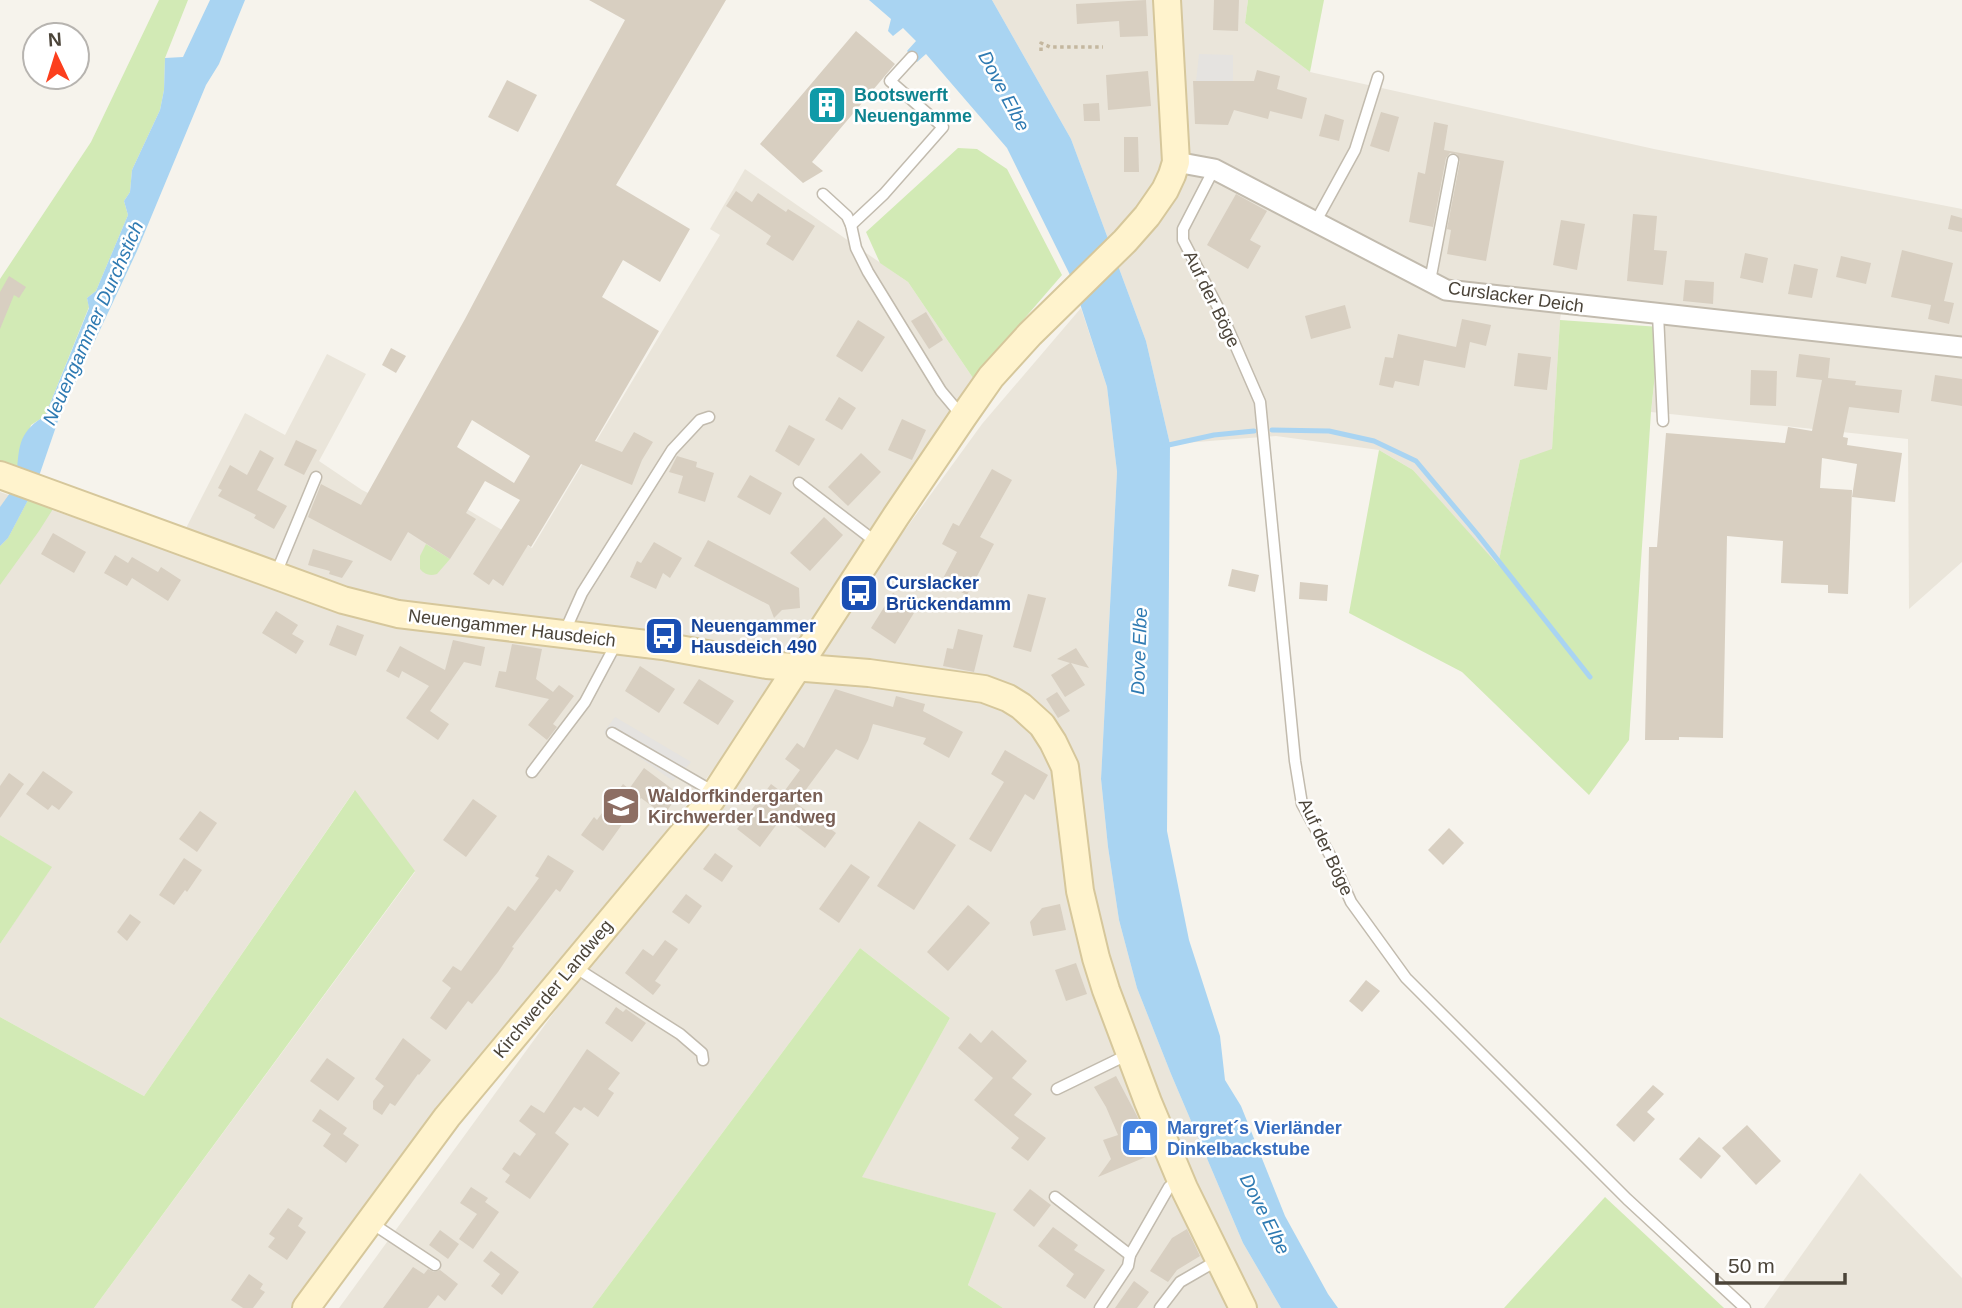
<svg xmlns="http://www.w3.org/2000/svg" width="1962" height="1308" font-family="Arial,sans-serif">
  <rect width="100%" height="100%" fill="#f6f3ec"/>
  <!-- residential -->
  <g fill="#eae5da">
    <polygon points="992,0 1248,0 1245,23 1310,72 1654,149 1962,209 1962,562 1909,609 1908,439 1651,412 1663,304 1564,293 1560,320 1552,450 1520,460 1498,566 1413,470 1379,450 1276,436 1170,444 1146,341 1071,139"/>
    <polygon points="745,169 908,282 973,378 795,652 374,599 183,534 245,413 285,435 327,354 366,374 319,461 362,490 419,518 435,490 532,548 720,235 710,229"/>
    <polygon points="1081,308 1107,387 1117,472 1101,779 1108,847 1119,920 1137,988 1171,1074 1243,1243 1281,1308 1003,1308 968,1285 995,1213 861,1177 950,1018 860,948 592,1308 339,1308 982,424"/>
    <polygon points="0,492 349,613 782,676 316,1308 94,1308 415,872 354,791 144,1096 0,1017 0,944 51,867 0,835"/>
    <polygon points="1860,1173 1962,1278 1962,1308 1764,1308"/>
  </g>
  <!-- green -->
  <g fill="#d2eab5">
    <polygon points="159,0 188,0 165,58 164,90 160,110 132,170 130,192 124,201 128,215 96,291 87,298 89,307 45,416 31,425 17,471 0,463 0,279 91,142"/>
    <polygon points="1248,0 1324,0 1310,72 1245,23"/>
    <polygon points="958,148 977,149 1007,169 1062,275 973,378 908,282 880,263 866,232"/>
    <polygon points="1560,320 1660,327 1651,412 1629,740 1589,795 1462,672 1349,613 1379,450 1413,470 1498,565 1520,460 1552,449"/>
    <polygon points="28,500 53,509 39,531 0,585 0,546 8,538"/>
    <path d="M 426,544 L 450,559 L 437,574 C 430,576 425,575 420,569 L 420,556 Z"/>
    <polygon points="355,790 415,871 94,1308 0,1308 0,1017 144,1096"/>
    <polygon points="0,835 52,867 0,944"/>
    <polygon points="860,948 950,1018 862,1177 996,1213 968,1285 1003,1308 592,1308"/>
    <polygon points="1605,1197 1724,1308 1504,1308"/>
  </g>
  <!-- parking -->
  <g fill="#e5e3e0">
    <polygon points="1199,54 1233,55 1233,81 1196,81"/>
    <polygon points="615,717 691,762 673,781 604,732"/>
  </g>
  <!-- water -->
  <g fill="#a9d4f2">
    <path d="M 210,0 L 245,0 L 219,64 L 206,85 L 137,251 L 60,415 L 38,479 L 17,471 C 19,444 20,431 45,416 L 89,308 L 87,298 L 96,291 L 128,215 L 124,201 L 130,192 L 132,170 L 160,110 L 164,90 L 165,58 L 183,57 Z"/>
    <polygon points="869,0 992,0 1071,139 1146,341 1170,444 1167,831 1189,940 1220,1036 1225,1080 1241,1106 1285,1216 1328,1294 1338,1308 1281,1308 1243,1243 1171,1074 1137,988 1119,920 1108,847 1101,779 1117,472 1107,387 1072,279 1007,148 926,54 917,62 907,51 916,41 903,28 893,36 888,31 891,19"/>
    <polygon points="10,493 28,500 8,538 0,546 0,507"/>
  </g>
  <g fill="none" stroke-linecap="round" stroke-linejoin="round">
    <!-- stream -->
    <g stroke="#a9d4f2" stroke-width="5">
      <polyline points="1272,430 1329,431 1374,441 1416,461 1478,535 1590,677"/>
      <polyline points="1164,446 1214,435 1254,431"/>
    </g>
  </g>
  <!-- building -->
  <g fill="#d8cfc1" fill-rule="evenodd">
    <path d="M 589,0 L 726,0 L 616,185 L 690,229 L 660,282 L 623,260 L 602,297 L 659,331 L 595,441 L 622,452 L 634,432 L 653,442 L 642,460 L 632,485 L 581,464 L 531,547 L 528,545 L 503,586 L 493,579 L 489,585 L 473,574 L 520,500 L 485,481 L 466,513 L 476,519 L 450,559 L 408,532 L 391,561 L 308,517 L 321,484 L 361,505 L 465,319 L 574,113 L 625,20 ZM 472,420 L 530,456 L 514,483 L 457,447 Z"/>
    <polygon points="1146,0 1148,36 1120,37 1119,21 1077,24 1076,4"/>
    <polygon points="1214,0 1239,0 1238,31 1213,30"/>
    <polygon points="856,31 895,64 812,162 823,171 803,183 760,144"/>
    <polygon points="1257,70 1280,76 1277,89 1307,98 1302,119 1270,111 1268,119 1234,110 1228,125 1195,124 1193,81 1254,81"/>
    <polygon points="1148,71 1151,106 1108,110 1106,75"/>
    <polygon points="507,80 537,95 518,132 488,117"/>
    <polygon points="1099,103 1100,121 1084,121 1083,104"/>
    <polygon points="1381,112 1399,117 1389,152 1370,146"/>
    <polygon points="1325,114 1344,120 1339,141 1319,136"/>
    <polygon points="1434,122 1448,125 1444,150 1504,161 1486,261 1447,254 1451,230 1447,229 1460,161 1457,154 1450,153 1446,158 1433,227 1409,222 1418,172 1425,174"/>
    <polygon points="1124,137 1138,137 1139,172 1124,172"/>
    <polygon points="736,191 752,202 758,193 786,212 788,209 815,226 793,261 766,244 771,236 726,206"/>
    <polygon points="1236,194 1267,211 1250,240 1261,246 1248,269 1207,245"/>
    <polygon points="1633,214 1657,216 1654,250 1667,251 1663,285 1627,281"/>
    <polygon points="1951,215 1962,218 1962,232 1948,229"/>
    <polygon points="1561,220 1585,224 1577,270 1553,265"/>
    <polygon points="1902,250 1953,263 1944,301 1954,303 1949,324 1928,319 1931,305 1891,297"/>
    <polygon points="1745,253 1768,258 1763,283 1740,278"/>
    <polygon points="1841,256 1871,263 1866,284 1836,277"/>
    <polygon points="1794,264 1818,269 1812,298 1788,294"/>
    <polygon points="9,276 26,287 19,298 14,295 0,329 0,292"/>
    <polygon points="1685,280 1714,282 1713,304 1683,301"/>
    <polygon points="1345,305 1351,328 1311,339 1305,316"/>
    <polygon points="926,312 943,340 929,349 911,321"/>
    <polygon points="1462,319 1491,325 1486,346 1470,342 1465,368 1424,360 1419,386 1395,381 1393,388 1379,385 1385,357 1393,358 1398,334 1456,347"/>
    <polygon points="858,320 885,337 862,372 836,356"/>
    <polygon points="391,348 406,356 396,373 382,365"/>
    <polygon points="1518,353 1551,357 1547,390 1514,386"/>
    <polygon points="1799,354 1830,358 1828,378 1856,381 1855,385 1902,390 1899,413 1849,407 1843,437 1848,438 1847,445 1902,453 1895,502 1852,497 1857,464 1822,458 1820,488 1852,490 1848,594 1828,593 1828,585 1781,583 1783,541 1727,536 1723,738 1679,737 1679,740 1645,740 1649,547 1657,547 1666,433 1785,443 1788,427 1812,431 1822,380 1796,377"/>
    <polygon points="1751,370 1777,371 1776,406 1750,405"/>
    <polygon points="1935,375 1962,379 1962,406 1931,401"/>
    <polygon points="839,397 856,408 842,430 825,420"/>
    <polygon points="902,419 926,430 912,460 888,450"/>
    <polygon points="789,425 815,439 799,466 775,451"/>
    <polygon points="296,440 317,450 304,475 284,465"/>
    <polygon points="260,450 274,458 257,490 287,506 274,529 254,518 256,515 218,496 222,490 218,488 230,465 247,475"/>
    <polygon points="861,453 881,472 848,506 828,487"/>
    <polygon points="677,456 697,462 696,467 714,473 705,502 678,493 683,476 669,472"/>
    <polygon points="992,469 1012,480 980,537 994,544 967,595 941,582 957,552 942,544 953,523 959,526"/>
    <polygon points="750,475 782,493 770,515 737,497"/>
    <polygon points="824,517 843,535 810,571 790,553"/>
    <polygon points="53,533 86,552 74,573 41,554"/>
    <polygon points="708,540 799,588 800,608 782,610 774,618 769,605 694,566"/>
    <polygon points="654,542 682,558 670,578 663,573 656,589 630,577 637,561 641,563"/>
    <polygon points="313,549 353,561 342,578 329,574 330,571 308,565"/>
    <polygon points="115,555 128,563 132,557 158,572 161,567 181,580 168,601 132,578 127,586 104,573"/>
    <polygon points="1232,569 1259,575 1255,592 1228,586"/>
    <polygon points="1300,582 1328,585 1327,601 1299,599"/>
    <polygon points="893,593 917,608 895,644 871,628"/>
    <polygon points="1028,594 1046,598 1031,652 1013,647"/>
    <polygon points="276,611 298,625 292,634 304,641 296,654 262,633"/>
    <polygon points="337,625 364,635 356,656 329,645"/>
    <polygon points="958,629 983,635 974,672 943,666 947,648 953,649"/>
    <polygon points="453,640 485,647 481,666 464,662 430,711 449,724 438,740 406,718 429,686 402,671 399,678 386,671 400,646 445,670"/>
    <polygon points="512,644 542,649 536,679 553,692 559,685 574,696 553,724 557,727 547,740 528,725 549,699 495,687 499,671 506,672"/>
    <polygon points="1076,648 1089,668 1071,663 1085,685 1065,697 1051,675 1070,663 1057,659"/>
    <polygon points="640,666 675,689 659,713 625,691"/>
    <polygon points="699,679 734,701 718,725 683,703"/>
    <polygon points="835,689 893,707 896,696 925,704 923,711 963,732 949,758 923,744 926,738 873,724 868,740 858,760 836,749 796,803 836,833 825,848 783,816 760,847 737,829 771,784 783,793 800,770 785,759 797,743 804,748"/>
    <polygon points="1057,692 1070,711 1058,718 1046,699"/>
    <polygon points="1005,750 1048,775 1034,800 1025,794 991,852 969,839 1004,782 991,774"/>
    <polygon points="644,768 679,794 664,815 641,798 603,851 581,835 594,817 597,820 623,784 629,789"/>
    <polygon points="43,771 73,792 59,810 52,805 48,810 26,794"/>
    <polygon points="9,773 24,784 0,818 0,786"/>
    <polygon points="473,799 497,816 466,857 443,840"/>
    <polygon points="200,811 217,823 197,852 179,839"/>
    <polygon points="919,821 956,845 914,910 877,886"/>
    <polygon points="1449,828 1464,843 1443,865 1428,850"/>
    <polygon points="715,853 733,866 722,882 703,869"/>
    <polygon points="548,855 574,871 560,892 556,889 512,947 514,948 498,972 472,1004 468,1001 446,1030 430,1018 451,988 442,981 453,966 461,971 508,906 515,911 539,878 535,876"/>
    <polygon points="184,858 202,870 187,892 185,890 174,905 159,895"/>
    <polygon points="851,864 870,877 839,923 819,909"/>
    <polygon points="686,894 702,906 689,924 672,912"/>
    <polygon points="1060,904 1066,930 1033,936 1030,922 1042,908"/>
    <polygon points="968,905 990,923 948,971 927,952"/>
    <polygon points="130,914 141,922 127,941 117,932"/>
    <polygon points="665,940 678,949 655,981 661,985 653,995 625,973 643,949 653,956"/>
    <polygon points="1076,963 1087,994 1066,1001 1055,970"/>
    <polygon points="1366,980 1380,991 1362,1012 1349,1001"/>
    <polygon points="616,1007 623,1012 626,1009 646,1023 632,1042 605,1023"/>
    <polygon points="992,1030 1027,1061 1012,1078 1032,1094 1014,1115 1046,1138 1028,1161 1011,1148 1019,1138 974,1100 993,1078 958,1048 970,1033 981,1043"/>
    <polygon points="403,1038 431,1060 419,1075 418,1074 395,1106 390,1103 382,1115 373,1109 373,1101 384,1086 375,1079"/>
    <polygon points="587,1049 620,1073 608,1089 614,1093 598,1117 584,1107 581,1111 574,1107 555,1133 569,1144 530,1199 505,1182 510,1175 502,1169 514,1152 520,1156 536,1134 519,1121 531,1105 544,1113"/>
    <polygon points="327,1058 355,1078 338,1101 310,1081"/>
    <polygon points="1116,1076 1137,1116 1153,1154 1098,1177 1111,1159 1103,1140 1118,1135 1106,1107 1094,1087"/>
    <polygon points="1653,1085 1664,1094 1647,1112 1655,1119 1634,1142 1616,1125"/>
    <polygon points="320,1109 347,1128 343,1134 359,1145 346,1163 323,1146 331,1134 312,1121"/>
    <polygon points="1747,1125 1781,1161 1756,1185 1722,1148"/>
    <polygon points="1699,1137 1721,1156 1701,1179 1679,1159"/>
    <polygon points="471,1187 488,1198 485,1202 499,1212 473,1249 459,1239 477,1214 460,1203"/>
    <polygon points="1030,1189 1051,1205 1034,1227 1013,1210"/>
    <polygon points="288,1208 303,1218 298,1226 306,1232 287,1260 268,1247 275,1238 269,1234"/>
    <polygon points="1053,1227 1078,1245 1074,1250 1105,1270 1085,1299 1066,1286 1074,1274 1038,1246"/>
    <polygon points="1187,1229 1200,1256 1177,1270 1168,1282 1150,1271 1172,1238"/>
    <polygon points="440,1230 459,1244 448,1259 429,1245"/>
    <polygon points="491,1251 519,1272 502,1295 491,1286 500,1274 483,1261"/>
    <polygon points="413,1267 424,1274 428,1269 434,1272 440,1270 458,1284 445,1301 438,1295 428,1308 383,1308"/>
    <polygon points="249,1274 263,1284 260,1289 265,1292 253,1308 243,1308 231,1300"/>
    <polygon points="1134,1281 1149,1292 1137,1308 1115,1308"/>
  </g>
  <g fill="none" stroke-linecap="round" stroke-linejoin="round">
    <!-- lane casing -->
    <g stroke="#c2bbae" stroke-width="13">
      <g id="lane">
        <polyline points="1214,169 1183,229 1183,240 1223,317 1260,402 1295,761 1302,804 1331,857 1351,902 1406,978 1627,1199 1745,1308"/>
        <polyline points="823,194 847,216 851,225 856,248 868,272 941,391 962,416"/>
        <polyline points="1316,221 1355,150 1378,77"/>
        <polyline points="851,225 884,194 943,127 890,81 912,57"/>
        <polyline points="1430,281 1453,160"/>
        <polyline points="1658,314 1663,421"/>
        <polyline points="799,483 876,542"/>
        <polyline points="275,576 316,477"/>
        <polyline points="565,631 582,593 672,450 700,420 709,417"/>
        <polyline points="612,733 714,792"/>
        <polyline points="532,772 585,702 617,642"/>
        <polyline points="573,966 680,1034 702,1053 703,1060"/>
        <polyline points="1057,1089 1129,1054"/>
        <polyline points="1055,1197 1130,1255 1169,1187 1177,1181"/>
        <polyline points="370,1222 435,1265"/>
        <polyline points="1100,1308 1128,1266 1130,1255"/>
        <polyline points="1160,1308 1180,1282 1218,1260"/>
      </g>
    </g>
    <!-- street casing -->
    <g stroke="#c2bbae" stroke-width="23">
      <polyline id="street" points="1176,162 1214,169 1446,290 1962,347"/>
    </g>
    <!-- secondary casing -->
    <g stroke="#d6c79b" stroke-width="30">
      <g id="secondary">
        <polyline points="0,475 343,600 398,614 663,646 767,665 869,673 984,689 1008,698 1021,706 1042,725 1053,742 1065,767 1080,891 1096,958 1106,990 1148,1102 1184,1188 1243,1308"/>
        <polyline points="306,1308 447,1117 711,800 896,516 963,417 991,377 1030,334 1125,241 1147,216 1165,190 1172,175 1176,162 1167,0"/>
      </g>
    </g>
    <!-- path -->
    <polyline stroke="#c4b79f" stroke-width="3.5" stroke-dasharray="3.5 3.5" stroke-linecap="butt" points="1041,51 1041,43 1050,47 1103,47"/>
    <!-- lane -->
    <use href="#lane" stroke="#fff" stroke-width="10"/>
    <!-- street -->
    <use href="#street" stroke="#fff" stroke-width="19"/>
    <!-- secondary -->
    <use href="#secondary" stroke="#fff3cd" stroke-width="26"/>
  </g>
  <!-- icons -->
  <defs>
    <g id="building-square" transform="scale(2.0125)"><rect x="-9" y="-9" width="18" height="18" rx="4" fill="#0f9aa8" stroke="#fff"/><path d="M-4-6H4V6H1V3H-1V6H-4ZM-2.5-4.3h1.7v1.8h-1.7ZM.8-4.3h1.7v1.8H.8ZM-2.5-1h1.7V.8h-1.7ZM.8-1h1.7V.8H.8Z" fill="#fff"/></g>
    <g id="bus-square" transform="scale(2.0125)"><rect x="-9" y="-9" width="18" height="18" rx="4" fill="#1a4fb4" stroke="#fff"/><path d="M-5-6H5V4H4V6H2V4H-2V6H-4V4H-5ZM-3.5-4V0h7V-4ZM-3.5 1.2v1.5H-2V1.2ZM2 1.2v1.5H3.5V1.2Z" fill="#fff"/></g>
    <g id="school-square" transform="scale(2.0125)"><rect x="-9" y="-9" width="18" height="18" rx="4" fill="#8d6e63" stroke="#fff"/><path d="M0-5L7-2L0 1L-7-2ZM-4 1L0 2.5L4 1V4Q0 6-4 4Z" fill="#fff"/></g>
    <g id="shop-square" transform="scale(2.0125)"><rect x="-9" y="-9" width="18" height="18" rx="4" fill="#3f7fe0" stroke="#fff"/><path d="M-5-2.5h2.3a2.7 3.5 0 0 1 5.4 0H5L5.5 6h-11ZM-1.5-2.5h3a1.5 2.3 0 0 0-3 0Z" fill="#fff"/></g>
  </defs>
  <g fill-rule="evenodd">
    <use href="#building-square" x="827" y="105"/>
    <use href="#bus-square" x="859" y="593"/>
    <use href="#bus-square" x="664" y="636"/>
    <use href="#school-square" x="621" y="806"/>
    <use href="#shop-square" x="1140" y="1138"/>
  </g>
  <g text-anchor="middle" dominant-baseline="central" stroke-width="5" stroke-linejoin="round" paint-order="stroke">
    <!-- culture labels -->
    <g font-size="18" font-weight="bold" fill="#0d838f" stroke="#fff" text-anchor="start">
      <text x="854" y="95">Bootswerft<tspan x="854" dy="21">Neuengamme</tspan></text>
    </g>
    <!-- street labels -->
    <g font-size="18" fill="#4b4439" stroke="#fff">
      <text transform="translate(1516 297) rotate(8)">Curslacker Deich</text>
      <text transform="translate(1212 299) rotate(64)">Auf der Böge</text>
      <text transform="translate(512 628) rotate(7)">Neuengammer Hausdeich</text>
      <text transform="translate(1326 847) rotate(65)">Auf der Böge</text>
      <text transform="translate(553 989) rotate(-50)">Kirchwerder Landweg</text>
    </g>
    <!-- transit labels -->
    <g font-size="18" font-weight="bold" fill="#164399" stroke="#fff" text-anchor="start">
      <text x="886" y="583">Curslacker<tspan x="886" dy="21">Brückendamm</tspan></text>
      <text x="691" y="626">Neuengammer<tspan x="691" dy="21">Hausdeich 490</tspan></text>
    </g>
    <!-- education labels -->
    <g font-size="18" font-weight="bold" fill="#785e54" stroke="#fff" text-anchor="start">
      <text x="648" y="796">Waldorfkindergarten<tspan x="648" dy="21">Kirchwerder Landweg</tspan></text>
    </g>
    <!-- shop labels -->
    <g font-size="18" font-weight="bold" fill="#366cbe" stroke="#fff" text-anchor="start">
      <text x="1167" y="1128">Margret´s Vierländer<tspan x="1167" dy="21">Dinkelbackstube</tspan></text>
    </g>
    <!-- water labels -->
    <g font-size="19" font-style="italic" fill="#2e7ab2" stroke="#fff">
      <text transform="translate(1004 91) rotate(62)">Dove Elbe</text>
      <text transform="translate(93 323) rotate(-66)">Neuengammer Durchstich</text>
      <text transform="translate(1139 651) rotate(-88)">Dove Elbe</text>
      <text transform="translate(1265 1214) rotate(63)">Dove Elbe</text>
    </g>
  </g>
  <!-- north arrow -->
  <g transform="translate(56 56) rotate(356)"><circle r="33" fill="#ffffff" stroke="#b7b4b0" stroke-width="2"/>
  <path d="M0-5L12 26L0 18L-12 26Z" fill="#fc3f1d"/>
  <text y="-10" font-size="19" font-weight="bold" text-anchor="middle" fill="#4b4439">N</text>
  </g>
  <!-- scale -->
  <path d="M1717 1273v10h128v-10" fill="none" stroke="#4b4439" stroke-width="3.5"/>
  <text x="1728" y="1273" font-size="21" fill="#4b4439" stroke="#ffffff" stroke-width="5" paint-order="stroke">50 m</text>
</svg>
